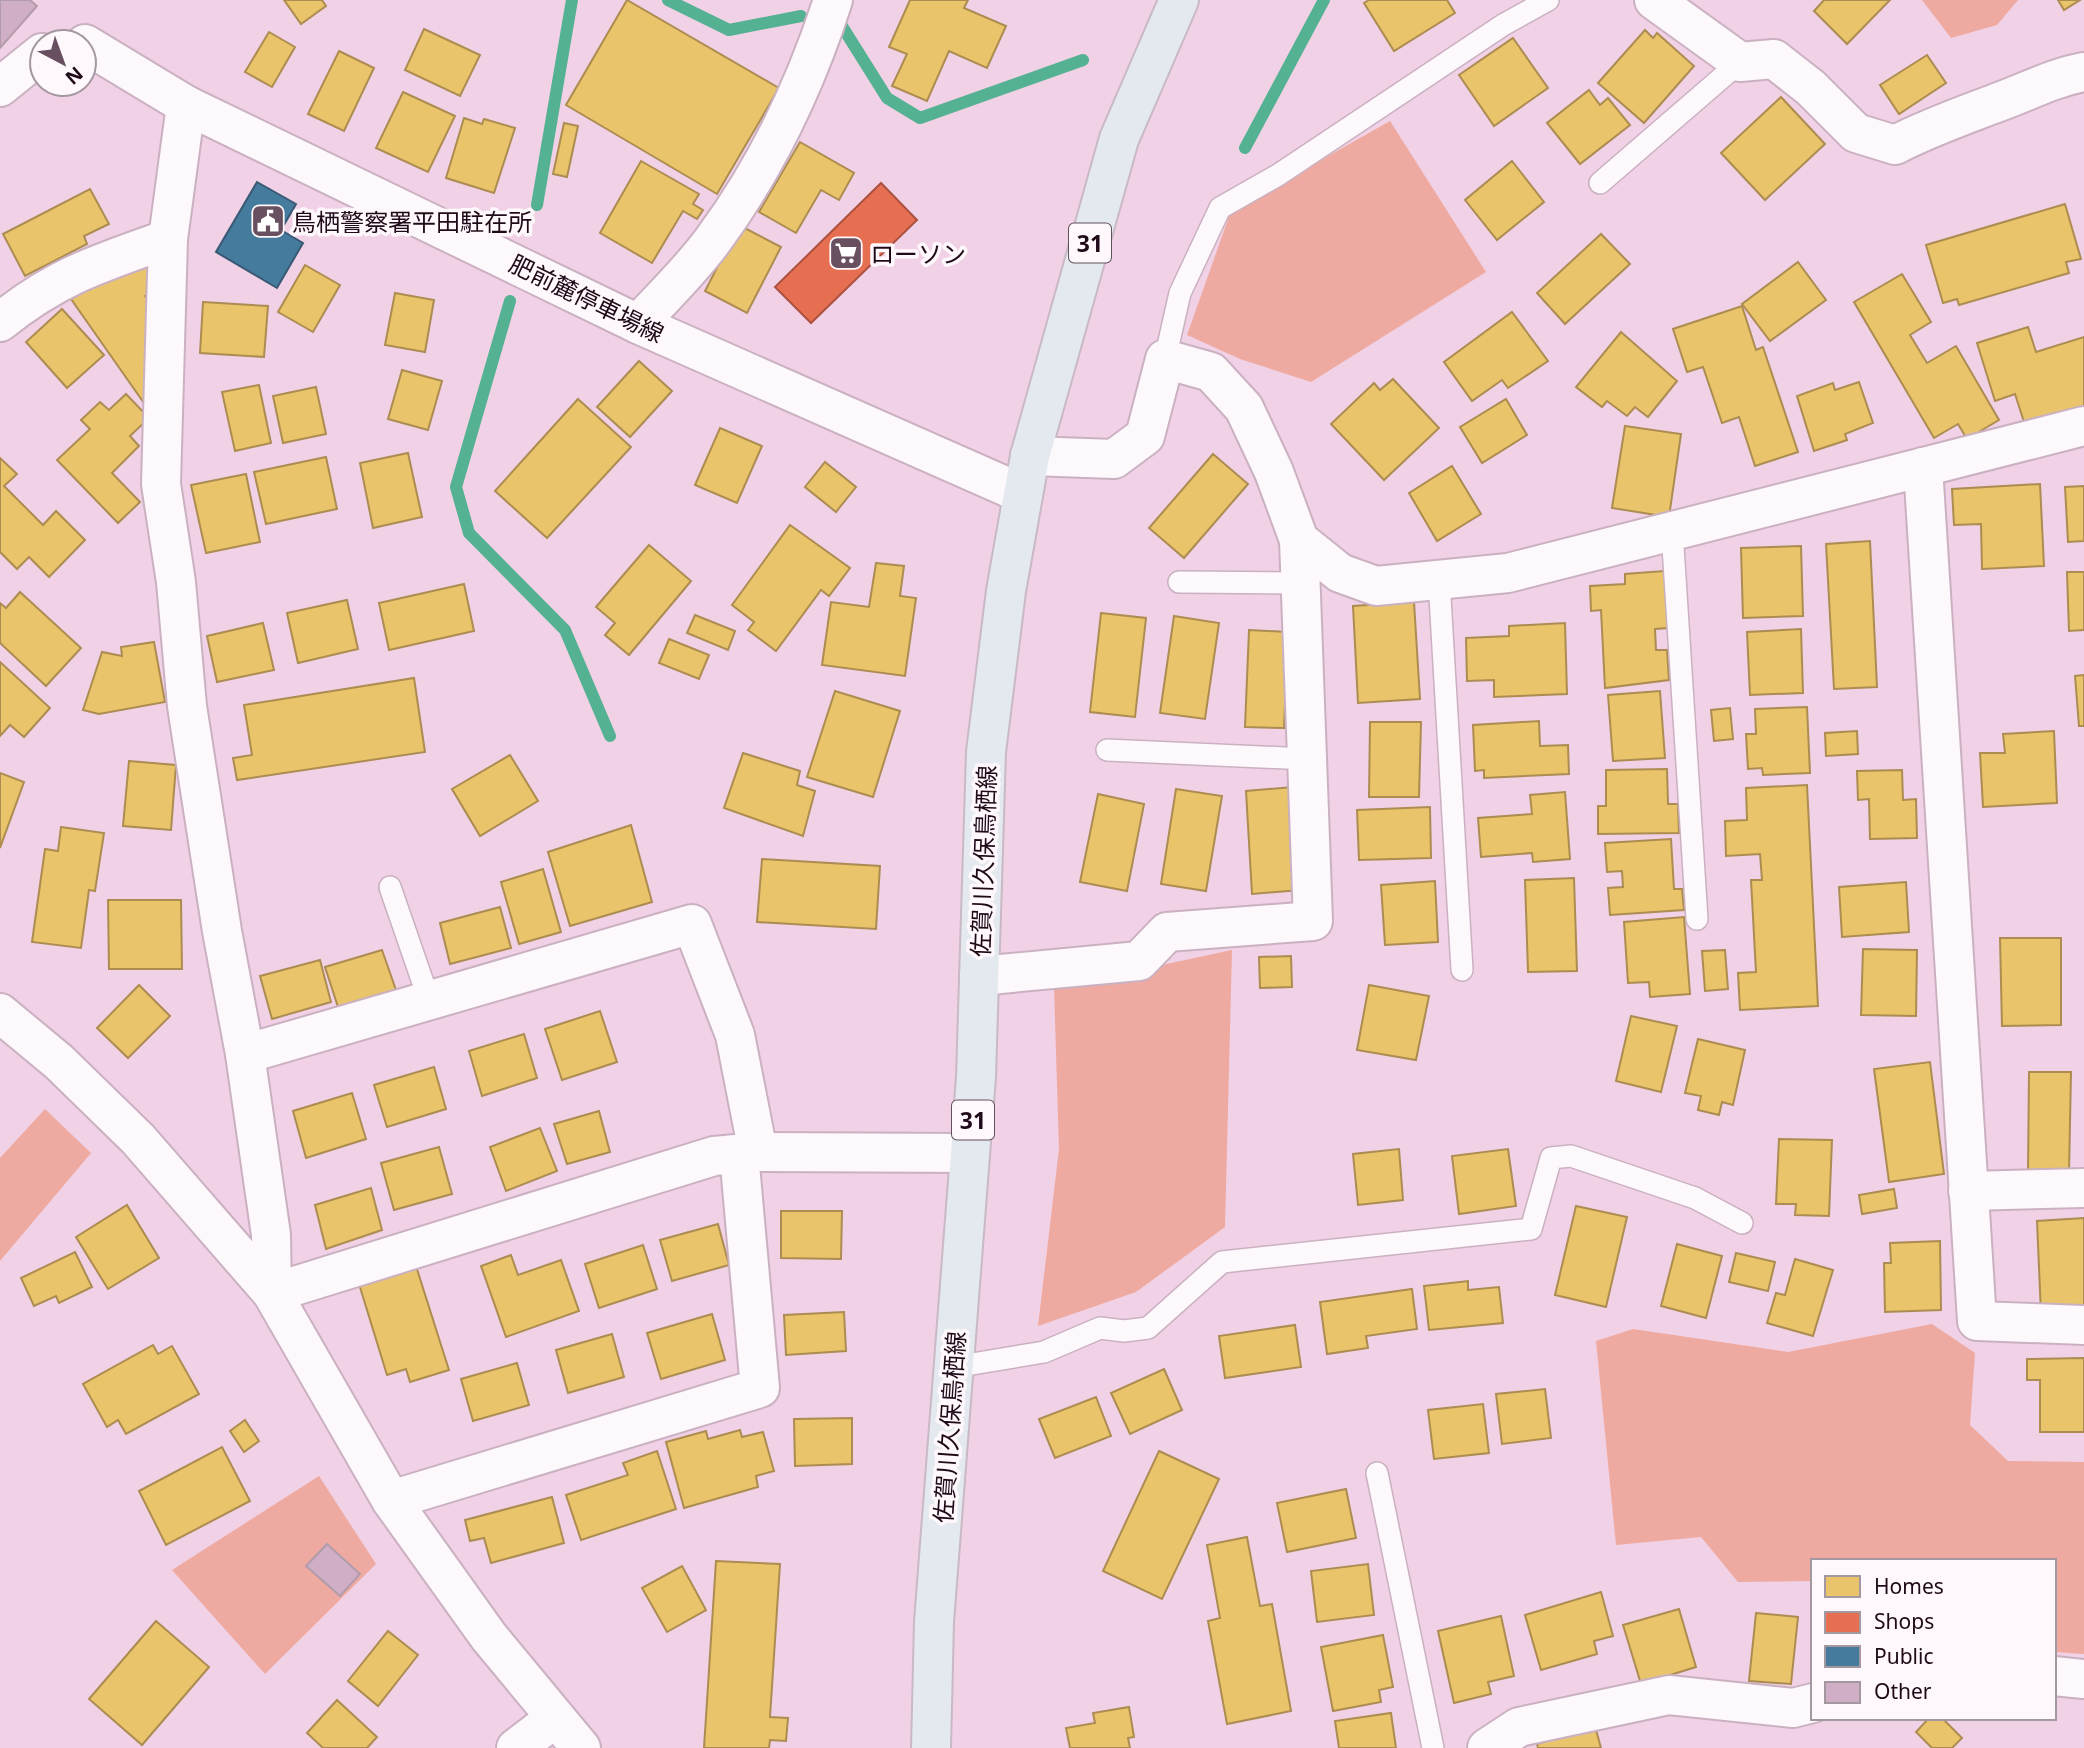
<svg xmlns="http://www.w3.org/2000/svg" width="2084" height="1748" font-family="'Noto Sans','Noto Sans JP',sans-serif">
  <rect width="100%" height="100%" fill="#f1d1e6"/>
  <!-- green -->
  <g fill="#eeaaa0">
    <polygon points="1922,0 2018,0 1997,25 1951,38"/>
    <polygon points="1390,121 1486,272 1311,382 1240,359 1187,335 1231,211"/>
    <polygon points="1232,950 1225,1227 1136,1292 1038,1326 1059,1149 1054,988"/>
    <polygon points="45,1109 91,1153 0,1261 0,1158"/>
    <polygon points="1932,1324 1975,1353 1970,1425 2008,1461 2084,1462 2084,1654 2054,1652 2054,1561 1813,1561 1813,1581 1738,1582 1701,1537 1616,1545 1596,1341 1633,1329 1788,1352"/>
    <polygon points="319,1476 376,1564 265,1674 172,1570"/>
  </g>
  <!-- homes -->
  <g fill="#e9c46a" stroke="#ac8c51" stroke-width="2">
    <polygon points="284,0 322,0 326,6 301,24"/>
    <polygon points="627,0 779,88 717,194 566,105"/>
    <polygon points="910,0 968,0 964,8 1006,26 987,68 949,51 927,101 892,86 907,54 889,47"/>
    <polygon points="1369,0 1447,0 1455,13 1394,51 1364,3"/>
    <polygon points="1824,0 1890,0 1847,44 1814,11"/>
    <polygon points="2058,0 2080,0 2064,10"/>
    <polygon points="424,29 480,55 460,96 405,70"/>
    <polygon points="1645,30 1653,38 1657,33 1694,66 1644,123 1598,83"/>
    <polygon points="269,32 295,47 272,87 245,72"/>
    <polygon points="1513,38 1548,88 1494,126 1459,75"/>
    <polygon points="339,51 374,68 344,131 308,114"/>
    <polygon points="1927,55 1946,83 1899,114 1880,85"/>
    <polygon points="1589,90 1600,105 1608,98 1630,125 1580,164 1547,123"/>
    <polygon points="403,92 455,116 428,172 376,148"/>
    <polygon points="1781,97 1825,144 1765,200 1721,153"/>
    <polygon points="464,118 482,124 484,119 515,128 494,193 446,178"/>
    <polygon points="564,123 578,126 567,177 553,174"/>
    <polygon points="800,142 854,173 839,200 821,190 796,233 759,212"/>
    <polygon points="641,161 699,194 693,204 703,210 697,219 683,211 652,263 600,233"/>
    <polygon points="1512,161 1544,202 1497,240 1465,200"/>
    <polygon points="90,189 109,224 84,236 87,244 25,276 3,234"/>
    <polygon points="2065,204 2081,259 2066,262 2069,273 1959,305 1957,299 1943,303 1926,245"/>
    <polygon points="739,225 781,247 747,313 705,291"/>
    <polygon points="1601,234 1630,264 1565,324 1537,293"/>
    <polygon points="140,255 161,284 145,296 154,308 146,406 71,299 120,265"/>
    <polygon points="1798,262 1826,300 1770,341 1742,304"/>
    <polygon points="305,265 340,285 313,332 278,312"/>
    <polygon points="1902,274 1931,322 1910,335 1927,363 1956,346 1999,420 1967,439 1958,424 1934,438 1854,302"/>
    <polygon points="395,293 434,300 425,352 385,345"/>
    <polygon points="203,302 268,306 264,357 200,353"/>
    <polygon points="1742,306 1756,350 1763,347 1798,452 1755,466 1739,417 1722,423 1703,367 1687,372 1673,329"/>
    <polygon points="62,309 104,355 67,388 26,342"/>
    <polygon points="1512,312 1548,361 1508,388 1502,380 1472,401 1444,362"/>
    <polygon points="2028,327 2036,352 2084,337 2084,406 2025,425 2015,394 1995,401 1977,343"/>
    <polygon points="1621,332 1677,381 1648,417 1635,407 1627,416 1607,401 1602,407 1576,387"/>
    <polygon points="639,361 672,391 630,437 597,407"/>
    <polygon points="402,370 442,381 428,430 388,419"/>
    <polygon points="1393,379 1439,428 1384,480 1331,424 1374,383 1380,390"/>
    <polygon points="1859,382 1873,423 1845,434 1847,440 1814,451 1797,396 1833,383 1835,390"/>
    <polygon points="259,385 271,443 235,451 222,392"/>
    <polygon points="316,387 326,434 283,443 273,396"/>
    <polygon points="126,394 149,418 130,436 139,446 112,473 140,502 118,523 57,460 90,429 81,420 100,402 109,410"/>
    <polygon points="578,399 631,447 547,538 495,491"/>
    <polygon points="1506,399 1527,435 1482,463 1460,427"/>
    <polygon points="1625,426 1681,434 1669,517 1612,508"/>
    <polygon points="720,428 762,446 737,503 695,485"/>
    <polygon points="408,453 422,517 373,528 360,463"/>
    <polygon points="1213,454 1248,484 1184,558 1149,528"/>
    <polygon points="326,457 337,509 266,524 254,472"/>
    <polygon points="0,458 17,474 4,486 43,525 56,511 85,540 49,577 29,557 17,569 0,552"/>
    <polygon points="825,462 856,487 836,512 805,487"/>
    <polygon points="1452,466 1481,514 1437,541 1409,493"/>
    <polygon points="246,474 260,542 206,553 191,485"/>
    <polygon points="2040,484 2044,566 1982,569 1981,524 1954,525 1952,489"/>
    <polygon points="2084,486 2084,541 2068,542 2065,487"/>
    <polygon points="790,525 850,568 829,596 821,590 776,651 748,630 754,622 732,605"/>
    <polygon points="1870,541 1877,687 1834,689 1826,544"/>
    <polygon points="649,545 691,581 629,655 605,635 615,623 596,607"/>
    <polygon points="1801,546 1803,616 1743,618 1741,548"/>
    <polygon points="876,563 904,566 900,596 916,598 905,676 822,665 831,602 869,607"/>
    <polygon points="1664,571 1668,628 1655,629 1656,650 1667,650 1669,680 1605,688 1601,610 1591,611 1590,586 1625,584 1625,574"/>
    <polygon points="2067,572 2084,572 2084,630 2069,631"/>
    <polygon points="464,584 474,631 389,650 379,603"/>
    <polygon points="20,592 81,648 46,686 0,643 0,603 6,608"/>
    <polygon points="347,600 358,649 298,663 287,613"/>
    <polygon points="1414,602 1420,699 1358,703 1353,606"/>
    <polygon points="1101,613 1146,618 1135,717 1090,712"/>
    <polygon points="695,615 735,631 728,650 687,633"/>
    <polygon points="1174,616 1219,623 1205,719 1160,713"/>
    <polygon points="263,623 274,670 217,682 207,636"/>
    <polygon points="1565,623 1567,694 1494,697 1494,680 1467,681 1466,638 1509,636 1509,626"/>
    <polygon points="1801,629 1803,693 1750,695 1747,632"/>
    <polygon points="1249,630 1288,632 1284,728 1245,727"/>
    <polygon points="669,639 709,655 699,679 659,663"/>
    <polygon points="154,642 165,702 99,714 83,710 102,652 122,656 121,647"/>
    <polygon points="0,662 50,708 24,737 10,725 0,736"/>
    <polygon points="2084,675 2084,726 2079,726 2075,676"/>
    <polygon points="414,678 425,752 237,780 233,758 252,755 244,705"/>
    <polygon points="835,691 900,711 873,797 807,777"/>
    <polygon points="1660,691 1665,758 1613,761 1608,695"/>
    <polygon points="1807,707 1810,773 1763,775 1762,768 1748,769 1746,734 1756,734 1755,709"/>
    <polygon points="1730,708 1733,739 1714,741 1711,710"/>
    <polygon points="1539,721 1540,746 1568,745 1569,774 1484,778 1484,770 1475,771 1473,725"/>
    <polygon points="1370,722 1421,722 1419,797 1369,797"/>
    <polygon points="1857,731 1858,754 1826,756 1825,733"/>
    <polygon points="2054,731 2057,803 1983,807 1980,753 2005,753 2003,734"/>
    <polygon points="743,753 800,771 797,785 815,791 803,836 724,808"/>
    <polygon points="510,755 538,801 480,836 452,789"/>
    <polygon points="129,761 176,765 171,830 123,826"/>
    <polygon points="1667,769 1668,804 1678,804 1679,833 1598,834 1598,806 1606,806 1606,770"/>
    <polygon points="1902,770 1903,800 1916,799 1917,838 1870,839 1869,799 1858,800 1857,771"/>
    <polygon points="0,773 24,782 0,848"/>
    <polygon points="1807,785 1818,1006 1740,1010 1738,973 1756,972 1751,880 1762,880 1760,854 1726,856 1725,821 1747,820 1746,788"/>
    <polygon points="1293,787 1300,890 1252,894 1246,791"/>
    <polygon points="1176,789 1222,796 1206,891 1161,884"/>
    <polygon points="1565,792 1570,859 1533,862 1532,853 1481,857 1478,818 1532,814 1530,795"/>
    <polygon points="1098,794 1144,804 1127,891 1080,882"/>
    <polygon points="1430,807 1431,858 1359,860 1357,810"/>
    <polygon points="631,825 652,902 570,926 548,852"/>
    <polygon points="61,827 104,833 95,891 89,890 81,948 32,942 45,849 58,851"/>
    <polygon points="1671,839 1674,889 1682,889 1684,910 1610,915 1608,888 1623,887 1622,871 1607,872 1605,843"/>
    <polygon points="762,859 880,866 876,929 757,922"/>
    <polygon points="543,869 561,932 519,944 501,882"/>
    <polygon points="1574,878 1577,971 1528,972 1525,880"/>
    <polygon points="1435,881 1438,942 1385,945 1381,885"/>
    <polygon points="1906,882 1909,932 1842,937 1839,887"/>
    <polygon points="108,900 181,900 182,969 109,969"/>
    <polygon points="500,907 511,948 450,964 440,923"/>
    <polygon points="1684,917 1690,994 1650,997 1649,982 1628,983 1624,922"/>
    <polygon points="2000,938 2061,938 2061,1025 2002,1026"/>
    <polygon points="1863,949 1917,950 1916,1016 1861,1015"/>
    <polygon points="382,950 396,990 338,1007 325,967"/>
    <polygon points="1725,950 1728,989 1705,991 1702,951"/>
    <polygon points="1291,956 1292,987 1260,988 1259,957"/>
    <polygon points="320,960 331,1002 272,1019 260,976"/>
    <polygon points="139,985 170,1016 128,1058 97,1028"/>
    <polygon points="1369,985 1429,996 1416,1060 1357,1050"/>
    <polygon points="600,1011 617,1062 562,1080 545,1029"/>
    <polygon points="1631,1016 1677,1026 1661,1092 1616,1081"/>
    <polygon points="524,1034 537,1078 482,1096 469,1051"/>
    <polygon points="1698,1039 1745,1050 1733,1105 1722,1102 1719,1115 1698,1110 1701,1096 1685,1093"/>
    <polygon points="1930,1062 1944,1174 1889,1182 1874,1069"/>
    <polygon points="434,1067 446,1109 387,1127 374,1085"/>
    <polygon points="2029,1072 2071,1072 2069,1173 2028,1173"/>
    <polygon points="352,1093 366,1139 306,1158 293,1111"/>
    <polygon points="599,1111 610,1152 567,1164 554,1124"/>
    <polygon points="540,1128 557,1171 506,1191 490,1147"/>
    <polygon points="1779,1139 1832,1140 1829,1216 1795,1215 1796,1204 1776,1204"/>
    <polygon points="439,1147 452,1194 394,1210 381,1163"/>
    <polygon points="1399,1149 1403,1200 1358,1205 1353,1154"/>
    <polygon points="1508,1149 1516,1206 1459,1214 1452,1156"/>
    <polygon points="371,1188 382,1230 326,1249 315,1205"/>
    <polygon points="1894,1189 1897,1208 1862,1214 1859,1195"/>
    <polygon points="127,1205 159,1258 108,1289 76,1237"/>
    <polygon points="1576,1206 1627,1217 1606,1307 1555,1295"/>
    <polygon points="781,1211 842,1211 841,1259 781,1258"/>
    <polygon points="2084,1218 2084,1312 2041,1314 2037,1221"/>
    <polygon points="718,1224 729,1265 672,1281 660,1240"/>
    <polygon points="1940,1241 1941,1310 1885,1312 1884,1263 1891,1263 1890,1243"/>
    <polygon points="1677,1244 1722,1256 1706,1318 1661,1306"/>
    <polygon points="643,1245 657,1289 599,1308 585,1264"/>
    <polygon points="75,1252 92,1287 59,1303 56,1296 34,1306 21,1278"/>
    <polygon points="1736,1253 1775,1262 1768,1291 1729,1282"/>
    <polygon points="511,1255 518,1275 561,1260 579,1311 506,1337 481,1266"/>
    <polygon points="1795,1259 1833,1270 1813,1336 1767,1323 1776,1293 1785,1295"/>
    <polygon points="416,1266 449,1370 410,1382 406,1369 387,1375 359,1284"/>
    <polygon points="1468,1281 1468,1290 1499,1287 1503,1323 1429,1330 1424,1286"/>
    <polygon points="1412,1289 1417,1329 1366,1336 1368,1348 1327,1354 1320,1302"/>
    <polygon points="844,1312 846,1351 786,1355 784,1315"/>
    <polygon points="712,1314 725,1360 661,1379 647,1333"/>
    <polygon points="1295,1325 1301,1367 1225,1378 1219,1336"/>
    <polygon points="612,1334 624,1377 568,1393 556,1350"/>
    <polygon points="153,1345 158,1354 172,1346 199,1394 126,1434 118,1420 107,1427 83,1384"/>
    <polygon points="2084,1358 2084,1432 2040,1432 2040,1380 2027,1380 2027,1359"/>
    <polygon points="517,1363 529,1405 473,1421 461,1379"/>
    <polygon points="1164,1369 1182,1410 1130,1434 1111,1393"/>
    <polygon points="1545,1389 1551,1438 1502,1444 1496,1394"/>
    <polygon points="1096,1397 1111,1436 1055,1458 1039,1419"/>
    <polygon points="1483,1404 1489,1453 1434,1459 1428,1410"/>
    <polygon points="852,1418 852,1464 795,1466 794,1419"/>
    <polygon points="245,1420 259,1441 244,1452 230,1431"/>
    <polygon points="740,1430 742,1437 763,1432 774,1471 756,1476 758,1487 684,1508 666,1442 706,1431 708,1439"/>
    <polygon points="222,1447 250,1501 166,1545 139,1491"/>
    <polygon points="657,1451 676,1509 581,1540 566,1495 628,1475 623,1463"/>
    <polygon points="1159,1451 1219,1479 1162,1599 1103,1571"/>
    <polygon points="1346,1489 1356,1538 1287,1552 1277,1503"/>
    <polygon points="552,1497 564,1543 491,1563 484,1538 470,1541 465,1520"/>
    <polygon points="1247,1537 1260,1606 1272,1604 1291,1711 1227,1724 1208,1621 1220,1618 1207,1545"/>
    <polygon points="716,1561 780,1564 770,1717 788,1718 786,1741 770,1740 769,1748 704,1748"/>
    <polygon points="1368,1564 1374,1615 1317,1622 1311,1571"/>
    <polygon points="682,1566 706,1610 667,1632 642,1588"/>
    <polygon points="1601,1592 1613,1636 1594,1641 1597,1654 1541,1670 1525,1615"/>
    <polygon points="1679,1609 1696,1667 1641,1684 1623,1625"/>
    <polygon points="1756,1613 1798,1617 1791,1684 1749,1681"/>
    <polygon points="1501,1616 1514,1676 1488,1682 1491,1694 1454,1703 1438,1631"/>
    <polygon points="156,1621 209,1667 142,1745 89,1699"/>
    <polygon points="388,1631 418,1655 378,1706 348,1681"/>
    <polygon points="1383,1635 1393,1687 1379,1690 1381,1702 1333,1711 1321,1647"/>
    <polygon points="337,1700 377,1737 367,1748 323,1748 307,1733"/>
    <polygon points="1129,1707 1134,1737 1128,1738 1130,1748 1070,1748 1066,1728 1095,1723 1093,1713"/>
    <polygon points="1391,1713 1396,1748 1339,1748 1335,1721"/>
    <polygon points="1929,1718 1942,1718 1962,1738 1952,1748 1932,1748 1916,1732"/>
    <polygon points="1595,1726 1601,1748 1538,1748 1537,1744"/>
  </g>
  <!-- shops -->
  <polygon fill="#e76f51" stroke="#ab5140" stroke-width="2" points="881,183 917,220 811,323 775,287"/>
  <!-- public -->
  <polygon fill="#457b9d" stroke="#395975" stroke-width="2" points="257,182 296,204 281,230 303,243 277,288 216,252"/>
  <g fill="none" stroke-linecap="round" stroke-linejoin="round">
    <!-- stream -->
    <g stroke="#54b191" stroke-width="12">
      <polyline points="668,0 729,30 801,16"/>
      <polyline points="840,23 887,98 920,118 1083,60"/>
      <polyline points="1245,148 1324,0"/>
      <polyline points="537,205 572,0"/>
      <polyline points="510,301 456,487 469,533 565,630 610,736"/>
    </g>
  </g>
  <!-- building -->
  <g fill="#d0afc6" stroke="#b29baa" stroke-width="2">
    <polygon points="0,0 30,0 37,6 0,48"/>
    <polygon points="327,1544 360,1574 340,1596 306,1566"/>
  </g>
  <g fill="none" stroke-linecap="round" stroke-linejoin="round">
    <!-- lane casing -->
    <g stroke="#cab1c1" stroke-width="24">
      <g id="lane">
        <polyline points="1600,183 1740,62"/>
        <polyline points="1165,359 1180,293 1220,208 1278,175 1503,25 1548,0"/>
        <polyline points="1672,531 1697,919"/>
        <polyline points="1439,580 1462,970"/>
        <polyline points="1179,582 1301,583"/>
        <polyline points="1107,750 1307,759"/>
        <polyline points="390,887 429,1000"/>
        <polyline points="954,1367 1044,1352 1100,1328 1124,1331 1148,1328 1222,1262 1531,1229 1551,1158 1571,1156 1695,1198 1742,1223"/>
        <polyline points="1377,1473 1433,1748"/>
      </g>
    </g>
    <!-- street casing -->
    <g stroke="#cab1c1" stroke-width="42">
      <g id="street">
        <path d="M 1654,0 L 1740,62 L 1774,59 L 1811,88 L 1856,133 L 1895,145 C 1928,128 1962,116 1996,103 C 2027,92 2052,78 2084,72"/>
        <polyline points="0,87 42,53"/>
        <polyline points="186,105 168,239 161,484 176,582 187,706 222,931 245,1054 271,1235 272,1293 714,1156 758,1152 970,1153"/>
        <path d="M 0,322 C 57,276 100,263 168,239"/>
        <path d="M 638,324 C 663,297 691,270 713,240 C 766,168 806,84 833,0"/>
        <polyline points="1030,456 1114,459 1145,436 1165,359 1211,372 1244,408 1274,472 1299,540 1340,573 1376,586 1508,573 2084,426"/>
        <polyline points="1923,467 1977,1321 2084,1325"/>
        <polyline points="979,976 1139,961 1167,932 1313,921 1299,540"/>
        <polyline points="245,1054 692,924 735,1035 758,1152"/>
        <polyline points="1968,1191 2084,1188"/>
        <polyline points="391,1500 760,1388 739,1154"/>
        <polyline points="2054,1676 2084,1679"/>
        <polyline points="516,1748 554,1719"/>
        <polyline points="1487,1748 1519,1727 1669,1695 1793,1708 1813,1703"/>
      </g>
    </g>
    <!-- secondary casing -->
    <g stroke="#cab1c1" stroke-width="42">
      <g id="secondary">
        <polyline points="85,44 186,105 638,324 1023,494"/>
        <polyline points="0,1013 59,1062 138,1139 272,1293 391,1500 489,1637 581,1748"/>
      </g>
    </g>
    <!-- primary casing -->
    <g stroke="#c9b9c4" stroke-width="42">
      <polyline id="primary" points="931,1748 934,1622 976,1077 986,752 1006,591 1030,456 1119,139 1179,0"/>
    </g>
    <!-- lane -->
    <use href="#lane" stroke="#fdf8fb" stroke-width="21"/>
    <!-- street -->
    <use href="#street" stroke="#fdf8fb" stroke-width="38"/>
    <!-- secondary -->
    <use href="#secondary" stroke="#fdf8fb" stroke-width="38"/>
    <!-- primary -->
    <use href="#primary" stroke="#e3e9ee" stroke-width="38"/>
  </g>
  <!-- icons -->
  <defs>
    <g id="civic-square" transform="scale(1.75)"><rect x="-9" y="-9" width="18" height="18" rx="4" fill="#685060" stroke="#fef7fb"/><path d="M-.6-6.5H3V-4.5H.6V-3L4-1V1h2V6H-6V1h2V-1L-.6-3ZM-1.2 2.5V6h2.4V2.5Z" fill="#fff"/></g>
    <g id="supermarket-square" transform="scale(1.75)"><rect x="-9" y="-9" width="18" height="18" rx="4" fill="#685060" stroke="#fef7fb"/><path d="M-6-5.5h2.5l.6 2H6L4.5 2H-2.5L-4.4-4H-6ZM-1.5 3.2a1.3 1.3 0 1 0 .1 0ZM3 3.2a1.3 1.3 0 1 0 .1 0Z" fill="#fff"/></g>
  </defs>
  <g fill-rule="evenodd">
    <use href="#civic-square" x="268" y="221"/>
    <use href="#supermarket-square" x="846" y="253"/>
  </g>
  <g text-anchor="middle" dominant-baseline="central" stroke-width="7" stroke-linejoin="round" paint-order="stroke">
    <!-- shield labels -->
    <g fill="#fef7fb" stroke="#61515c" stroke-width="2">
      <rect x="1069" y="223.5" width="42" height="39" rx="5"/>
      <rect x="952" y="1100.5" width="42" height="39" rx="5"/>
    </g>
    <g font-size="23" font-weight="bold" fill="#1e0a18">
      <text x="1090" y="243">31</text>
      <text x="973" y="1120">31</text>
    </g>
    <!-- poi labels -->
    <g font-size="24" fill="#1e0a18" stroke="#fef7fb" text-anchor="start">
      <text x="292" y="221">鳥栖警察署平田駐在所</text>
      <text x="870" y="253">ローソン</text>
    </g>
    <!-- street labels -->
    <g font-size="24" fill="#1e0a18" stroke="#fef7fb">
      <text transform="translate(587 298) rotate(26)">肥前麓停車場線</text>
      <text transform="translate(983 861) rotate(-88)">佐賀川久保鳥栖線</text>
      <text transform="translate(949 1427) rotate(-86)">佐賀川久保鳥栖線</text>
    </g>
  </g>
  <!-- legend -->
  <rect x="1811" y="1559" width="245" height="161" fill="#fef7fb" stroke="#a498a0" stroke-width="2"/>
  <rect x="1825" y="1576" width="35" height="21" fill="#e9c46a" stroke="#a498a0" stroke-width="2"/>
  <text x="1874" y="1594" font-size="21" fill="#1e0a18">Homes</text>
  <rect x="1825" y="1612" width="35" height="21" fill="#e76f51" stroke="#a498a0" stroke-width="2"/>
  <text x="1874" y="1629" font-size="21" fill="#1e0a18">Shops</text>
  <rect x="1825" y="1646" width="35" height="21" fill="#457b9d" stroke="#a498a0" stroke-width="2"/>
  <text x="1874" y="1664" font-size="21" fill="#1e0a18">Public</text>
  <rect x="1825" y="1682" width="35" height="21" fill="#d0afc6" stroke="#a498a0" stroke-width="2"/>
  <text x="1874" y="1699" font-size="21" fill="#1e0a18">Other</text>
  <!-- north arrow -->
  <g transform="translate(63 63) rotate(139)"><circle r="33" fill="#fef7fb" stroke="#a498a0" stroke-width="2"/>
  <path d="M0-5L12 26L0 18L-12 26Z" fill="#685060"/>
  <text y="-10" font-size="19" font-weight="bold" text-anchor="middle" fill="#1e0a18">N</text>
  </g>
</svg>
